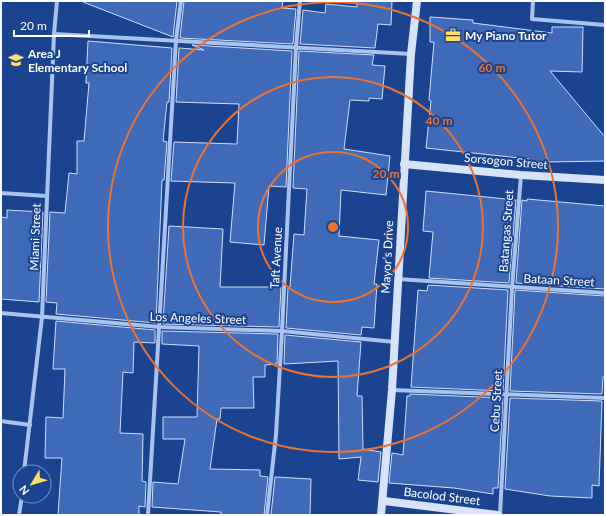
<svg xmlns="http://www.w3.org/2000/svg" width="606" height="516" font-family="Lato,sans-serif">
  <rect width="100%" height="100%" fill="#1a4490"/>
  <!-- building -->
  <g fill="#3e6ab7" stroke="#cfdffa">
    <polygon points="83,1 177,1 173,37 83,2"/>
    <polygon points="184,1 283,1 282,8 296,9 293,44 180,38"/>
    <polygon points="357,1 392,1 391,25 378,24 375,48 300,44 303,10 325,13 326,4 357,7"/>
    <polygon points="430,17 473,20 473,23 552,33 552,27 583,27 582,72 550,71 605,137 605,161 549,162 549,164 528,163 529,159 426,148 431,101 429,100 434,42 430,42"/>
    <polygon points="88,41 172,48 169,102 167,102 163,141 167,142 164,180 162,180 156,323 56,314 57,303 46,302 50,212 65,213 69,173 77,174 77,141 84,141 89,83 86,83"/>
    <polygon points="192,45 292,51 286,187 269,186 264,245 230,242 235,183 171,181 174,142 237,144 239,104 176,102 179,48 204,50"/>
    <polygon points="299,51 374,55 372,65 385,66 382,99 369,98 369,101 350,100 344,149 390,156 386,195 341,190 339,236 379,240 374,284 377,284 374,328 362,327 361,335 286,328 288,287 290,287 294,234 304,235 307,189 293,188"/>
    <polygon points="426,191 516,200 509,283 429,278 433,232 423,231"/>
    <polygon points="527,199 605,206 605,289 516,283 522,200 527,201"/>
    <polygon points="7,210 43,212 39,302 1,299 1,217 7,218"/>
    <polygon points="169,226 223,229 220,287 281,287 279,327 163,324"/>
    <polygon points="428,285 508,290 503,391 411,387 418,290 427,291"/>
    <polygon points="515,290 605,296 605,377 603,377 602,394 510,391"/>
    <polygon points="56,321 155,330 155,343 134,342 133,373 123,372 120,433 143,434 142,481 146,482 145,507 139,506 139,515 58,515 62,458 45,458 46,417 63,418 65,369 53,369"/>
    <polygon points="162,331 278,334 277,364 265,365 265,377 253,377 254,408 221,408 220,419 217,419 210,469 260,470 260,476 268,477 264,515 221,515 221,512 152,507 153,482 178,484 185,439 163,439 163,417 197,417 199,346 162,344"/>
    <polygon points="285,335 361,342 357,396 362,396 363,449 381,452 378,482 358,480 361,457 339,459 338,361 284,364"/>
    <polygon points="410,394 503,398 498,488 493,488 493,494 454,488 389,483 392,453 403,455 407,396 410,396"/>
    <polygon points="510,398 602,401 599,486 592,485 592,498 550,496 505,489"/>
    <polygon points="275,477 311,479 310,515 271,515"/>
  </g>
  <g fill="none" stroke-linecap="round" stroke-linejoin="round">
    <!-- street -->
    <g stroke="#a9c3ef" stroke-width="4">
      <polyline points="533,1 532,19 605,25"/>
      <polyline points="54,34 411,54"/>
      <polyline points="1,193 47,196"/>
      <polyline points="398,279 605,293"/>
      <polyline points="1,313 160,327 282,331 395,342"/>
      <polyline points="392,390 605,398"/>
      <polyline points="1,421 30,425"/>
      <polyline points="24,472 42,317 54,34 57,1"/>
      <polyline points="19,515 22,496"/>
      <polyline points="148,515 176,40 181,1"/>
      <polyline points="267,515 276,435 282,331 296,47 300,1"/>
      <polyline points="500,515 512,288 521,175"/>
    </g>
    <!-- secondary -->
    <g stroke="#d6e3fa" stroke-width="8">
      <polyline points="404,164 521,175 605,180"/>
      <polyline points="384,501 498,515"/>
      <polyline points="381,515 392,390 411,54 417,1"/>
    </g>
  </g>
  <!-- distance rings -->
  <g fill="none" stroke="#eb7230" stroke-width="2">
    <circle cx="333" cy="227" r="75"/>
    <circle cx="333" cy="227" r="150"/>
    <circle cx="333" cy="227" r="225"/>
  </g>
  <!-- icons -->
  <defs>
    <g id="office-bare" transform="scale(1.2)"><path d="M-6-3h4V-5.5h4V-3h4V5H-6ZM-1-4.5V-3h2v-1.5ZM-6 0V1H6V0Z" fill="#ffdf66" stroke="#1a4490" stroke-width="2.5" paint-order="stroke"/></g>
    <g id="school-bare" transform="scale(1.2)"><path d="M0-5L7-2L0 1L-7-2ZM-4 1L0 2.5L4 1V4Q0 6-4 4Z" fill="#ffdf66" stroke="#1a4490" stroke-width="2.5" paint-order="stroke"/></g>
  </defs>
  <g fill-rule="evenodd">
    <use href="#office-bare" x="453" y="35"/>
    <use href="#school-bare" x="16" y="60"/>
  </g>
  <g text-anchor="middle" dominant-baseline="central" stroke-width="4" stroke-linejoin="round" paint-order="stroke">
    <!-- poi labels -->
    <g font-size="12" font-weight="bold" fill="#fff" stroke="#1a4490" text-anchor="start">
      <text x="465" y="35">My Piano Tutor</text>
      <text x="28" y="53">Area J<tspan x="28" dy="14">Elementary School</tspan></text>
    </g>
    <!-- street labels -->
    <g font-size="12" fill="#fff" stroke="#1a4490">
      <text transform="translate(506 161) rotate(5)">Sorsogon Street</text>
      <text transform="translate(506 231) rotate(-86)">Batangas Street</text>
      <text transform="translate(35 237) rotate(-88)">Miami Street</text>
      <text transform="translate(387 257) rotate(-87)">Mayor's Drive</text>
      <text transform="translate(276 258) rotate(-87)">Taft Avenue</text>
      <text transform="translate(559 280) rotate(3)">Bataan Street</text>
      <text transform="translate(198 318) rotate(2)">Los Angeles Street</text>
      <text transform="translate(496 401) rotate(-87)">Cebu Street</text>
      <text transform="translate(442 496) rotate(7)">Bacolod Street</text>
    </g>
  </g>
  <circle cx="333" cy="227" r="6" fill="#eb7230" stroke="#1a4490" stroke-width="2"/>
  <g font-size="12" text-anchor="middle" font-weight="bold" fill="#eb7230" stroke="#1a4490" stroke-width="4" stroke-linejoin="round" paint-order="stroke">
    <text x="492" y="72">60 m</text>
    <text x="439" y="125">40 m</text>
    <text x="386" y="178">20 m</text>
  </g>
  <!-- border -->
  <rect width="606" height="516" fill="none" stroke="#ffffff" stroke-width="4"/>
  <!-- north arrow -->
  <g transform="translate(32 484) rotate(232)"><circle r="19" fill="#1a4490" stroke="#768fbc"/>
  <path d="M0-3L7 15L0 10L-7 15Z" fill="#ffdf66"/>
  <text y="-6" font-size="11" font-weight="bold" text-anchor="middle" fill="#ffffff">N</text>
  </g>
  <!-- scale -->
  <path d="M14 30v6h75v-6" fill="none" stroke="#ffffff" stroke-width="2"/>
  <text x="20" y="30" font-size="12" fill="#ffffff" stroke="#1a4490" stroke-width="3" paint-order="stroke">20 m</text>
</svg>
